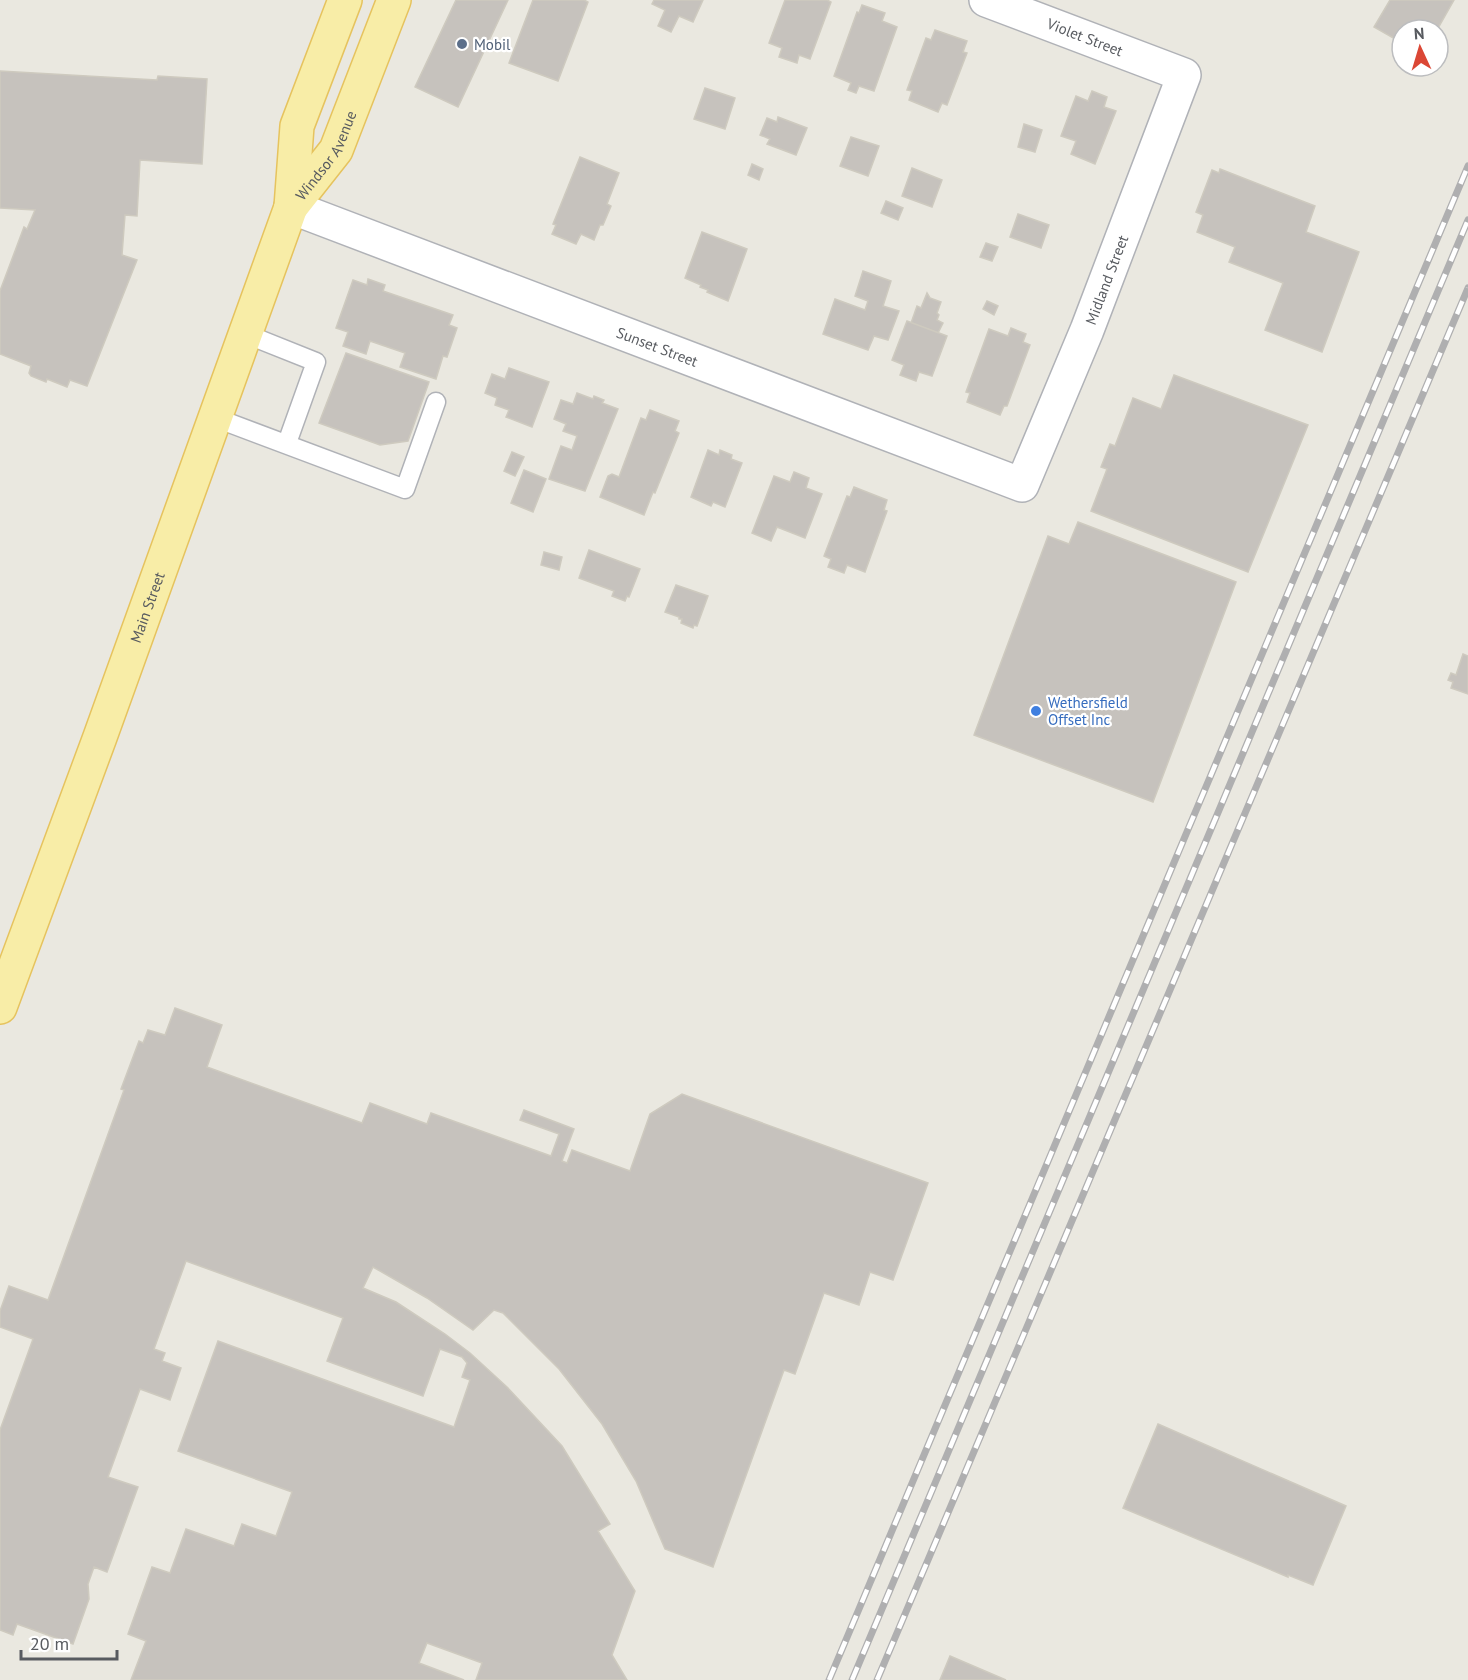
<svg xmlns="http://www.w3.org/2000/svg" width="1468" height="1680" font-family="'PT Sans',sans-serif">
  <rect width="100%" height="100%" fill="#eae8e0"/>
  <!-- building -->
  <g fill="#c6c2bd" stroke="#cecabf" stroke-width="1.5">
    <polygon points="456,0 508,0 458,107 415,87"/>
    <polygon points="533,0 584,0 588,2 558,81 509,63"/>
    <polygon points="654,0 703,0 693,22 679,16 671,32 658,26 665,10 652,4"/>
    <polygon points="785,0 827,0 831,2 810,59 799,55 797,63 779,57 782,48 769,43"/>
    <polygon points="1390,0 1454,0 1437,30 1402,30 1402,43 1374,27"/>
    <polygon points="862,5 885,13 882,21 897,27 874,91 859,86 856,93 848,90 851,83 834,76 857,12 859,13"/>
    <polygon points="935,30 967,41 963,52 967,53 947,105 942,103 938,112 909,100 912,91 907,90 926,38 931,40"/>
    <polygon points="0,71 157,80 158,76 207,79 202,164 140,160 137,216 125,215 122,255 137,260 87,386 70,380 67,387 47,379 46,382 31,376 29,373 31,366 0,354 0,291 24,227 27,229 35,210 0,208"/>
    <polygon points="705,88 735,98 725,129 694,119"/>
    <polygon points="1092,91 1107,97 1104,107 1116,111 1095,164 1071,154 1076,141 1061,136 1076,96 1088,101"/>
    <polygon points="778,117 807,128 796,155 767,144 770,139 760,135 767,118 777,122"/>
    <polygon points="1024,124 1042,130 1035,152 1018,147"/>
    <polygon points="851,137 879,146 868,176 840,166"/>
    <polygon points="580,157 619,173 607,204 611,206 603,225 600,225 594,240 581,234 576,244 552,234 556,225 553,224"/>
    <polygon points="752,164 763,169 759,180 748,175"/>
    <polygon points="912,168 942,180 932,207 902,196"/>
    <polygon points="1220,169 1315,206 1306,232 1359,252 1322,352 1265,330 1283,283 1229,262 1235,247 1197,232 1203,215 1196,212 1212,170 1219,173"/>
    <polygon points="886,201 903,208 898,220 881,213"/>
    <polygon points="1018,214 1049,225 1041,248 1010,237"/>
    <polygon points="702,232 747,249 728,301 707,292 708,290 700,287 701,285 685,278"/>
    <polygon points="986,243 998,247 992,261 980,257"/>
    <polygon points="863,271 891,281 883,306 899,311 888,340 874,336 868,350 823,334 835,299 865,310 868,301 855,296"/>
    <polygon points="368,279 385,285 383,291 453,315 449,325 457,328 447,357 443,356 436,379 400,367 405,353 370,341 366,354 343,346 348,332 336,328 353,280 367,285"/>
    <polygon points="927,293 930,298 941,302 937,313 939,315 937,320 943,323 938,333 911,323 917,306 921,308"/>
    <polygon points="987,301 998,306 994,315 983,309"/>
    <polygon points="907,321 947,336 932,376 919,372 916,381 900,375 904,365 892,360"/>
    <polygon points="1011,328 1026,334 1023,342 1030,345 1007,406 1004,406 1000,415 967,402 970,393 966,392 989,329 1008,336"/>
    <polygon points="346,353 429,382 408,441 380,445 319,423"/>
    <polygon points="509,368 549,382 532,427 506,417 509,410 495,405 497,398 485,393 492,374 505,379"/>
    <polygon points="1174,375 1308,425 1248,572 1091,511 1107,469 1101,467 1110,444 1115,446 1133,398 1161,409"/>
    <polygon points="577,393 593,399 594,396 604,400 602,403 618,409 585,491 549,479 561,446 572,450 577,436 563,431 566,424 554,419 561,400 573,404"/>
    <polygon points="650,410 679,421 675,431 679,433 655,493 653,492 644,515 600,497 608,476 612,474 619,477 641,418 646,420"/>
    <polygon points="708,450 719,455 720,450 732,455 731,459 742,463 725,507 713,502 711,506 691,497"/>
    <polygon points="512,452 524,457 515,476 504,471"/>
    <polygon points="524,470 546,479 533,512 511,503"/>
    <polygon points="794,472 809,478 806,488 822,494 805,538 777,527 771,541 752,533 774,476 790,482"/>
    <polygon points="854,487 887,500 884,510 887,511 865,572 847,565 844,573 828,567 831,559 824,556 847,496 850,497"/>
    <polygon points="1078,522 1236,582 1153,802 974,735 1048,536 1069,544"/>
    <polygon points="589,550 640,569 629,597 627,596 625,601 612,596 614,591 579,578"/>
    <polygon points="544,552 562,557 559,570 541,565"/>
    <polygon points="676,585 708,596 697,626 694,625 693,628 681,623 682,619 679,619 679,617 665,612"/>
    <polygon points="1463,654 1468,656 1468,694 1451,688 1453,682 1448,680 1451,673 1456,675"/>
    <polygon points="175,1008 222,1025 207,1067 362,1123 370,1103 427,1124 431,1113 551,1156 559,1134 520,1120 524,1110 574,1129 562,1161 567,1163 572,1150 630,1171 650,1114 682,1094 928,1183 893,1280 870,1272 859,1305 824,1293 795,1374 784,1370 713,1567 665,1549 636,1481 602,1424 559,1369 503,1313 494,1310 473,1330 427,1298 373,1267 363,1288 396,1302 445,1334 470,1353 507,1387 562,1446 610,1524 598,1531 635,1591 612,1655 627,1680 476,1680 482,1663 427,1643 419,1663 464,1680 131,1680 146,1641 128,1634 152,1567 170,1573 186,1529 234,1546 242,1524 276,1536 292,1492 178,1451 218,1341 454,1427 470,1380 462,1377 467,1363 462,1357 440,1349 423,1396 327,1361 343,1318 186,1261 154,1349 165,1353 162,1361 181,1368 170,1400 140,1389 108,1477 138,1487 107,1572 94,1567 88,1584 89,1599 73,1644 17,1624 13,1635 0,1630 0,1430 33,1339 0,1327 0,1311 9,1286 48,1300 124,1090 121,1089 139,1041 143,1043 148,1030 165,1035"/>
    <polygon points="1158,1424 1346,1506 1313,1585 1288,1575 1288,1577 1123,1508"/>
    <polygon points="950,1656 1006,1680 940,1680"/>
  </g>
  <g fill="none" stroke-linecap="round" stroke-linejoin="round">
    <!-- lane casing -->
    <g stroke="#b0b2b7" stroke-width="21">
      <g id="lane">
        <polyline points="246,334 316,362 287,443"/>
        <polyline points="216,418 405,489 436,402"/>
      </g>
    </g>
    <!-- street casing -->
    <g stroke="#b0b2b7" stroke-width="36">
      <g id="street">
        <path id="s1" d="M 291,207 L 1022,485 L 1087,330 L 1184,75 L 986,0"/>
      </g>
    </g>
    <!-- primary casing -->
    <g stroke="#e6c35e" stroke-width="36">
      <g id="primary">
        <path id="s2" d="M 291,207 L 336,150 L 394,0"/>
        <path id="s3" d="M 0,1007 L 100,737 L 291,207 L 297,126 L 345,0"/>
      </g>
    </g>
    <!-- lane -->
    <use href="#lane" stroke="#fff" stroke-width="18"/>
    <!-- street -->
    <use href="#street" stroke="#fff" stroke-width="33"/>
    <!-- primary -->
    <use href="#primary" stroke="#f8eda7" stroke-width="33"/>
    <!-- rail casing -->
    <g stroke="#afafb0" stroke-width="7">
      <g id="rail">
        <polyline points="829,1680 1468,166"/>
        <polyline points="852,1680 1468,220"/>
        <polyline points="877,1680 1468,288"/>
      </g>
    </g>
    <!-- rail -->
    <use href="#rail" stroke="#fff" stroke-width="4.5" stroke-dasharray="14" stroke-linecap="butt"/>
  </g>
  <!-- markers -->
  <circle fill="#5c6f8a" stroke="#fff" stroke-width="2" cx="462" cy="44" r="6"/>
  <circle fill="#3f7fe0" stroke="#fff" stroke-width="2" cx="1036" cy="711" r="6"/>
  <g text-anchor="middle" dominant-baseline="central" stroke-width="4.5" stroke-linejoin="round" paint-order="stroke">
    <!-- street labels -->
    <g font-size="15" fill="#585b60" stroke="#fff">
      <text transform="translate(1085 37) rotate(21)">Violet Street</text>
      <text stroke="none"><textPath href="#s2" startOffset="63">Windsor Avenue</textPath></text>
      <text stroke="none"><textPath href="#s1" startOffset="1004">Midland Street</textPath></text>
      <text stroke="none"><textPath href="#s1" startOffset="392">Sunset Street</textPath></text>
      <text stroke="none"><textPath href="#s3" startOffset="426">Main Street</textPath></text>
    </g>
    <!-- service labels -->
    <g font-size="15" fill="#4e5e75" stroke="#fff" text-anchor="start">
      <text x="474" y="44">Mobil</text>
    </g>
    <!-- shop labels -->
    <g font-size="15" fill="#366cbe" stroke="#fff" text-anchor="start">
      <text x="1048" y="702">Wethersfield<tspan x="1048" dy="17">Offset Inc</tspan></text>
    </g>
  </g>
  <!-- north arrow -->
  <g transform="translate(1420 48) rotate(356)"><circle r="28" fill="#ffffff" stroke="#bcbdbf" stroke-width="1.5"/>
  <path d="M0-4.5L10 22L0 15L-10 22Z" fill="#db4735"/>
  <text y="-9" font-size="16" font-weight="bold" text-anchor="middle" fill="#585b60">N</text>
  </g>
  <!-- scale -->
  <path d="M21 1650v9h96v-9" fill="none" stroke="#585b60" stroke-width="3"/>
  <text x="30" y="1650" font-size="18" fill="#585b60" stroke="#ffffff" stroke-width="4.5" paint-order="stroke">20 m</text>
</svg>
